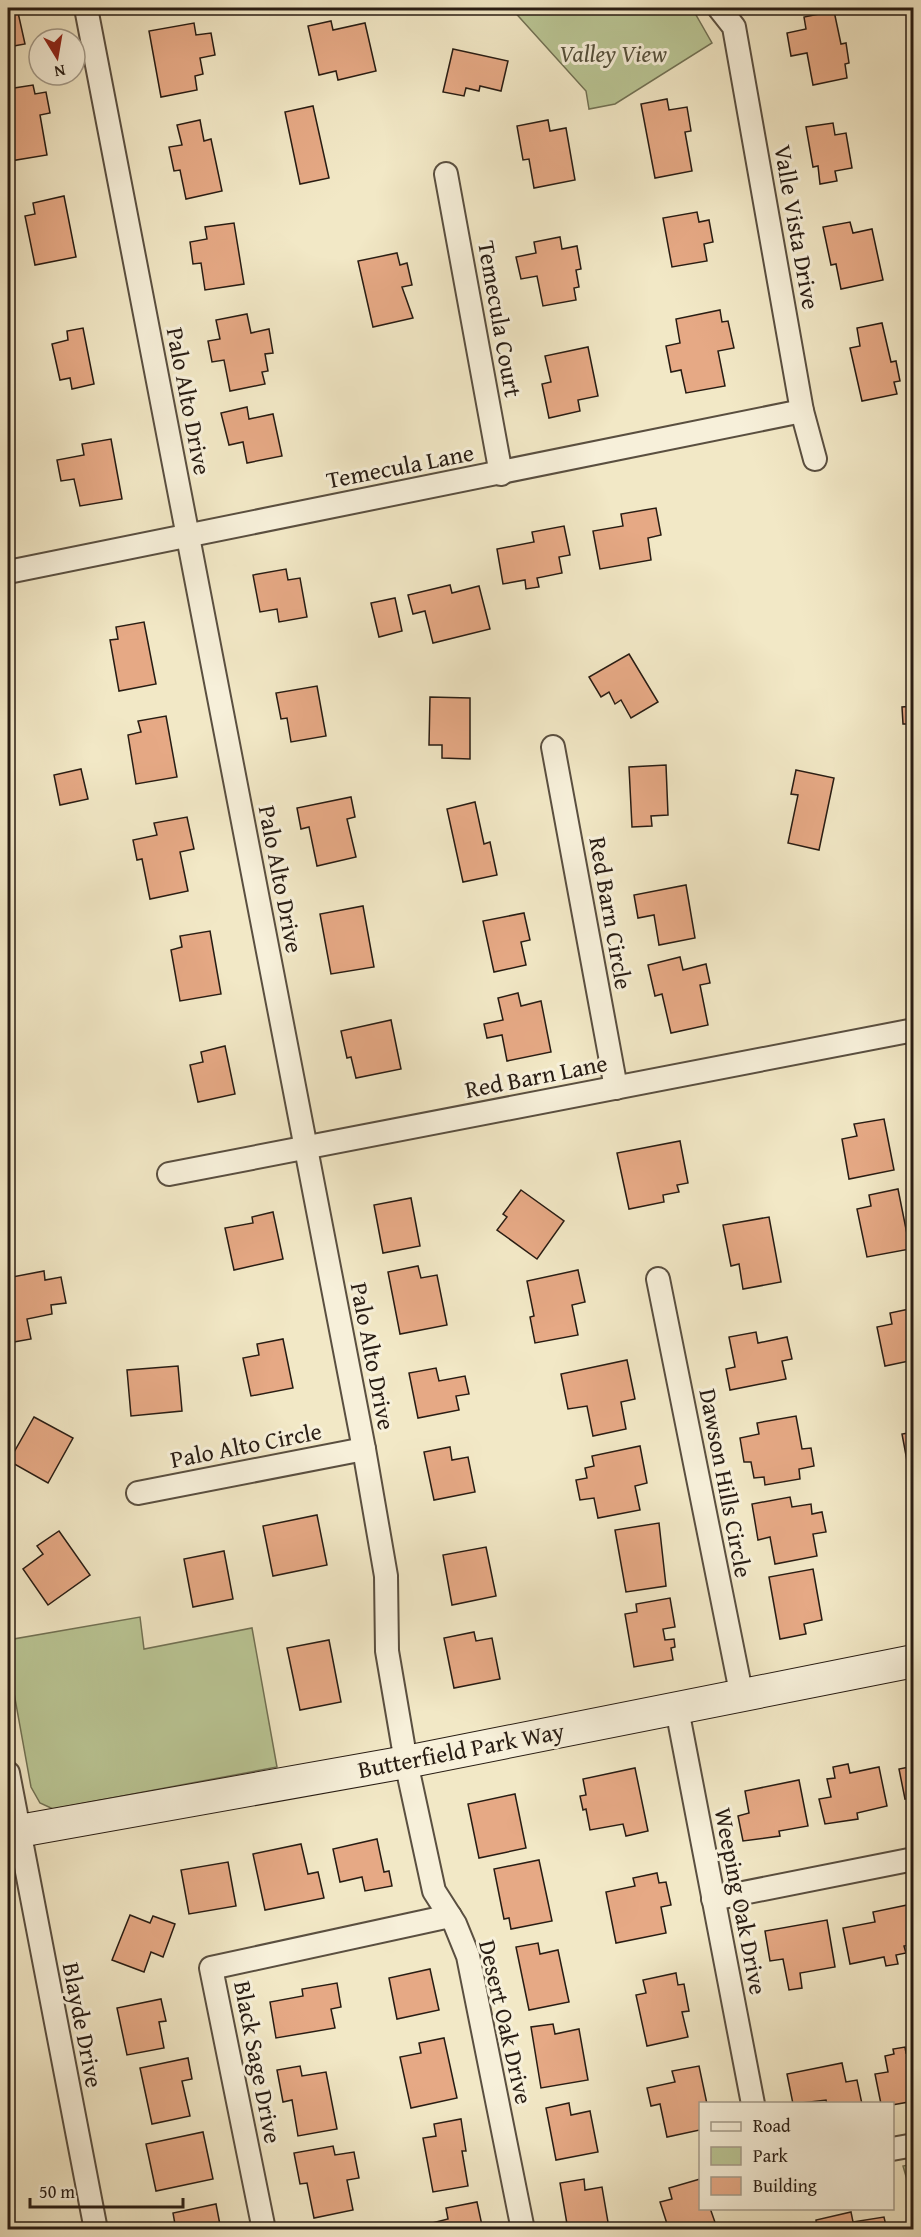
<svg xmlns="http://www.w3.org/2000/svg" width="921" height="2237" font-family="'Gentium Book Plus',serif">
  <rect width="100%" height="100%" fill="#f2e8c6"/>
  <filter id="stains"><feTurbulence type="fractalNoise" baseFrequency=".00333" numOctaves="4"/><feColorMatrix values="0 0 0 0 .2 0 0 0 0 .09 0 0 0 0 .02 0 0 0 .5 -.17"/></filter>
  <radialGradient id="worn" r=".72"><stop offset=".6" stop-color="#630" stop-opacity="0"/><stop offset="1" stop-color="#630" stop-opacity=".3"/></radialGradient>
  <!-- green -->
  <g fill="#bac695" stroke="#717154" stroke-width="1.5">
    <polygon points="511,8 692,8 712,43 615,104 589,109 586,91"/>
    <polygon points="140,1617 144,1649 252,1628 277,1767 53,1809 40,1803 31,1787 8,1660 8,1640"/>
    <polygon points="913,2164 914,2164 913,2200 903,2166"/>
  </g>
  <!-- building -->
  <g fill="#e6a985" stroke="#281c13" stroke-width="1.5">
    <polygon points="8,8 17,8 25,44 8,47"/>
    <polygon points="834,11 841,44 846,43 849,63 845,64 847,78 813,85 807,53 791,56 787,33 806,29 804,17"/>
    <polygon points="331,21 333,30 365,23 376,71 338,80 336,71 319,75 308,26"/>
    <polygon points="194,23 196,35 211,33 215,55 200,58 203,74 195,76 197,90 161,97 149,31"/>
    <polygon points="453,49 508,61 501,91 480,86 479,91 466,88 464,96 443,92"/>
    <polygon points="33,85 35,94 46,92 50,113 40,115 47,155 10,161 8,89"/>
    <polygon points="667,99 669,110 687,107 691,131 685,132 692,171 655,178 641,104"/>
    <polygon points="313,106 329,178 300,184 285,112"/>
    <polygon points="200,120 204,141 211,139 222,191 186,199 180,170 174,171 169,147 182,145 177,125"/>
    <polygon points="548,120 550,131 566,128 575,180 534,188 529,159 523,160 517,126"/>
    <polygon points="833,123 835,135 846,133 852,168 835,171 837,181 820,184 818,166 813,167 806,127"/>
    <polygon points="64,196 76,257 35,265 25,216 35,214 33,203"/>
    <polygon points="697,212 699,222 709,220 713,242 704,244 707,261 672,267 663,218"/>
    <polygon points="850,222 853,233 872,229 883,280 841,289 836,264 831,265 823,227"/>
    <polygon points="234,223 244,284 205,290 201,263 193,264 190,242 207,239 205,227"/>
    <polygon points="560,237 562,249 577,246 581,269 576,270 579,287 574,288 576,300 543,306 537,276 521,279 516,257 536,253 534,242"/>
    <polygon points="397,253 400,265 407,263 412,285 402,287 413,318 373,327 358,261"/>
    <polygon points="720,310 722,322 728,321 734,348 718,351 725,386 686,393 681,370 671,372 666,346 680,343 676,319"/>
    <polygon points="247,314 251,333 269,329 273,353 265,354 268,371 262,372 265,384 230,391 224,360 212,362 208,341 220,339 216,320"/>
    <polygon points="882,323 891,362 896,361 900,381 894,382 897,394 862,401 850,348 860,346 857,328"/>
    <polygon points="83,328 94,384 72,389 70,378 60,380 52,344 68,340 67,331"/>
    <polygon points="588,347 598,396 578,400 580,411 549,418 542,384 551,382 545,356"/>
    <polygon points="247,407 249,419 273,414 282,456 247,463 243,442 229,445 221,413"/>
    <polygon points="111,439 122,499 80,506 74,479 61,481 57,460 84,455 82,444"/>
    <polygon points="656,508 661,535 648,538 651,560 600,569 593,531 623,526 621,514"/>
    <polygon points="564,526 570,555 559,557 562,573 537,578 539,587 526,589 525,580 503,584 497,549 534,542 532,532"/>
    <polygon points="286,569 288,580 300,578 307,617 279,622 277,609 260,612 253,575"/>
    <polygon points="450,585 452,593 479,586 490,629 433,643 425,611 413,614 408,595"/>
    <polygon points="395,598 402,631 379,637 371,603"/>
    <polygon points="144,622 156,684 119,691 110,640 118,639 116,627"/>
    <polygon points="629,654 658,702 631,718 621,700 615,704 609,692 601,697 589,677"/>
    <polygon points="317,686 326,736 291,742 287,718 281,719 276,693"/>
    <polygon points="430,697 470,698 470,759 442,758 442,745 429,745"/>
    <polygon points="914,706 914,724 903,724 902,707"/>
    <polygon points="166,716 177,777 136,784 128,735 141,732 138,721"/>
    <polygon points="666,765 668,815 651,816 652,826 632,827 629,767"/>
    <polygon points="81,769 88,799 60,805 54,775"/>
    <polygon points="796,770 834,778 819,850 788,843 798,795 791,794"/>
    <polygon points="351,797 355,817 347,819 356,857 317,866 309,827 301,829 297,808"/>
    <polygon points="475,802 484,844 490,842 497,875 463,882 447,809"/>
    <polygon points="187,817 194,849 180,852 188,891 150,899 142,859 137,860 133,840 157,835 154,823"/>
    <polygon points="686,885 695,938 659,945 654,915 638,918 634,895"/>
    <polygon points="363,906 374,967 331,974 320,914"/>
    <polygon points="524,913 530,940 521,942 526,965 494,972 483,921"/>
    <polygon points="210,931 221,994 180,1001 171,950 182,947 180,936"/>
    <polygon points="680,957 683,970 706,964 710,983 700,985 708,1025 671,1033 662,994 655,996 648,965"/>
    <polygon points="518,993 521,1006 541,1001 551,1052 507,1061 502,1035 487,1038 484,1024 503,1020 498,998"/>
    <polygon points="391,1020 401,1069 356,1078 351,1057 347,1058 341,1031"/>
    <polygon points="225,1046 235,1094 198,1102 190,1065 203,1062 201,1052"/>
    <polygon points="884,1119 894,1170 849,1179 842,1139 857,1136 854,1124"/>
    <polygon points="680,1141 688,1183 677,1185 679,1192 663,1195 664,1202 629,1209 617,1153"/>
    <polygon points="898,1189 910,1249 867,1257 857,1209 871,1206 869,1195"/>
    <polygon points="521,1190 564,1221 537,1259 497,1230 507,1217 503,1214"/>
    <polygon points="411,1198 420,1246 383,1253 374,1205"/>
    <polygon points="273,1212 283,1259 234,1270 225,1228 253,1223 252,1217"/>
    <polygon points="769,1217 781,1282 743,1289 739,1264 731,1266 723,1225"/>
    <polygon points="418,1266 421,1278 437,1275 447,1325 400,1334 388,1272"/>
    <polygon points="578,1270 585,1302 572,1305 578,1335 535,1343 530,1317 534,1316 527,1281"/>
    <polygon points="44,1271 45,1280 61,1277 66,1303 51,1305 52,1314 27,1319 31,1339 8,1343 8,1288 14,1287 12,1277"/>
    <polygon points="914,1308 914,1360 885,1366 877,1327 892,1324 890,1313"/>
    <polygon points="756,1332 758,1343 787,1337 792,1359 782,1361 786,1379 730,1390 726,1369 735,1367 729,1337"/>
    <polygon points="283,1339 293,1388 251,1396 243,1358 259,1355 257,1344"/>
    <polygon points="627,1360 635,1399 621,1402 626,1429 593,1436 587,1406 568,1409 561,1374"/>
    <polygon points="178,1366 182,1411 131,1416 127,1370"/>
    <polygon points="436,1368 439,1381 465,1376 469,1394 456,1396 459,1410 418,1418 409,1373"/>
    <polygon points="796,1416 802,1449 811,1448 814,1466 799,1469 800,1479 765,1485 764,1477 754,1478 751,1462 744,1462 740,1438 759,1434 757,1423"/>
    <polygon points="34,1417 73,1438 48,1483 9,1461"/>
    <polygon points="914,1432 914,1481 911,1482 902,1434"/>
    <polygon points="640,1446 647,1483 635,1486 640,1510 598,1518 594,1498 580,1500 576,1480 587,1478 585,1468 594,1466 592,1456"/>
    <polygon points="450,1447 452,1460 468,1457 475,1492 434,1500 424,1452"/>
    <polygon points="790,1497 792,1507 811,1504 812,1514 822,1512 826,1532 813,1534 817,1556 775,1564 770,1537 758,1540 752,1504"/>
    <polygon points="317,1515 327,1565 273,1576 263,1526"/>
    <polygon points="659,1523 666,1586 626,1592 615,1530"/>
    <polygon points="59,1531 90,1575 48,1605 23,1569 43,1554 37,1546"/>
    <polygon points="486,1547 496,1596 452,1605 443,1555"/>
    <polygon points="224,1551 233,1599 193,1607 184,1559"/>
    <polygon points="813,1569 822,1620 804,1624 806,1634 780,1639 769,1577"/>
    <polygon points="670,1598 675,1627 663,1629 665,1640 674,1639 675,1647 671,1648 673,1660 634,1667 625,1614 637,1612 636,1604"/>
    <polygon points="474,1632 476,1641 492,1638 500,1679 454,1688 444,1638"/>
    <polygon points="329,1640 341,1702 300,1710 287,1648"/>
    <polygon points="848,1764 850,1773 879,1767 887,1806 857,1813 858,1819 825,1824 819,1799 831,1797 827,1779 835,1778 833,1767"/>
    <polygon points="914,1766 914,1797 905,1799 899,1769"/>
    <polygon points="635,1768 648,1831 626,1836 623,1824 590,1830 586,1809 583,1810 580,1796 586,1795 583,1779"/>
    <polygon points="799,1780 808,1826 779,1831 780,1836 743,1841 738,1816 749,1813 745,1791"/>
    <polygon points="515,1794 526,1848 479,1858 468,1804"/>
    <polygon points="377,1839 384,1872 389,1871 392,1886 365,1891 362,1877 340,1882 333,1849"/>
    <polygon points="301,1844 308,1874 318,1872 324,1898 265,1910 253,1854"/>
    <polygon points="539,1860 552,1921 511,1929 509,1918 504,1919 494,1869"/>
    <polygon points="228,1862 236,1906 189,1914 181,1870"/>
    <polygon points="657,1873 659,1883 666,1882 671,1905 661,1907 666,1933 616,1943 606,1892 635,1886 633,1878"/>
    <polygon points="912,1904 914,1944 904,1946 906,1953 896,1955 898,1964 886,1966 884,1957 850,1964 843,1928 875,1922 873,1912"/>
    <polygon points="130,1915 150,1923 153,1916 175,1924 163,1957 151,1952 144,1972 112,1960"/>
    <polygon points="827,1920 835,1967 800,1973 802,1988 789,1990 783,1959 770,1961 765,1931"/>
    <polygon points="538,1943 540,1954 558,1950 569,2002 529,2010 516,1947"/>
    <polygon points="430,1969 439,2010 397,2019 389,1978"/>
    <polygon points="676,1973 678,1985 684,1984 689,2011 682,2012 688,2037 647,2046 636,1995 646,1993 643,1980"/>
    <polygon points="337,1983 341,2007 331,2009 335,2028 276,2038 270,2002 303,1996 302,1989"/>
    <polygon points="161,1999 166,2021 159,2022 164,2048 127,2055 117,2008"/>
    <polygon points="553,2024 555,2034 579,2029 588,2080 541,2088 531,2027"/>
    <polygon points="444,2038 457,2098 411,2108 400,2057 421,2053 419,2043"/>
    <polygon points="905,2047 906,2053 914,2051 914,2101 892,2105 881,2104 875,2074 888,2072 885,2056 894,2054 893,2049"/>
    <polygon points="188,2058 192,2079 182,2081 190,2116 152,2124 140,2068"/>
    <polygon points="842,2063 846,2082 857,2080 862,2104 827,2104 826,2100 793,2104 787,2074"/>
    <polygon points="300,2066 302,2076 326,2072 337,2129 298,2136 292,2100 283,2102 277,2070"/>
    <polygon points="699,2066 707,2104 700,2104 700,2130 667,2137 660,2104 651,2106 647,2088 675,2082 672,2071"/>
    <polygon points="569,2103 571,2115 590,2111 598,2152 556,2160 546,2108"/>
    <polygon points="461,2119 466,2151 462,2151 468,2186 433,2192 423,2138 436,2136 434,2124"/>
    <polygon points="203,2132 213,2179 156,2191 146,2144"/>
    <polygon points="333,2146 335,2155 354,2152 359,2178 347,2180 353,2210 314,2218 307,2183 300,2184 294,2153"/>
    <polygon points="584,2179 585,2190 602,2187 609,2228 568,2230 560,2183"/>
    <polygon points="700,2179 700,2208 710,2208 717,2228 669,2230 660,2202 672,2199 669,2188"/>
    <polygon points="477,2202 483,2230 434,2230 432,2223 448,2219 446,2208"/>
    <polygon points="216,2204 221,2230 176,2230 173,2213"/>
    <polygon points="851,2212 853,2222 884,2217 887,2230 817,2230 816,2220"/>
  </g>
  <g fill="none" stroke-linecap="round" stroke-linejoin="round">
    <!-- street casing -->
    <g stroke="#5a4f40" stroke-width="26">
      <g id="street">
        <polyline points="86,8 364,1449 386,1576 387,1651 406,1762 434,1891 455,1924 468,1956 523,2230"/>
        <polyline points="719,8 734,27 802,411 815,459"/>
        <polyline points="446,174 501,474"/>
        <polyline points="8,572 802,411"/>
        <polyline points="553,747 616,1088"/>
        <polyline points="169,1174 914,1030"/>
        <polyline points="658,1279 742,1697"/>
        <polyline points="138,1493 364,1449"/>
        <polyline points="677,1709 753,2104"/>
        <polyline points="8,1773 96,2230"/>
        <polyline points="713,1899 914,1859"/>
        <polyline points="892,2149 914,2145"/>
        <polyline points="264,2230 211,1968 450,1916"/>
      </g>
    </g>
    <!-- secondary casing -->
    <g stroke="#281c13" stroke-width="34">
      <polyline id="secondary" points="8,1833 406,1762 914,1661"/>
    </g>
    <!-- street -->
    <use href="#street" stroke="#f7f0da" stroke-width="22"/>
    <!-- secondary -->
    <use href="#secondary" stroke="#f7f0da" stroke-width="32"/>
  </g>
  <g text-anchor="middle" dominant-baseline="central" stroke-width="6" stroke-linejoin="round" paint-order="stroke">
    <!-- park labels -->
    <g font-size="24" font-style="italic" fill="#544f3a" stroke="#f7f0da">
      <text x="613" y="53">Valley View</text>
    </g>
    <!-- street labels -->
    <g font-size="24" fill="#281c13" stroke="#f7f0da">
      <text transform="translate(797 227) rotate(80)">Valle Vista Drive</text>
      <text transform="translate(500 319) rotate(80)">Temecula Court</text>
      <text transform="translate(189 401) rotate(79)">Palo Alto Drive</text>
      <text transform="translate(400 466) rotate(-11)">Temecula Lane</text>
      <text transform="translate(281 879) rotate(79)">Palo Alto Drive</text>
      <text transform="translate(611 913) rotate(80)">Red Barn Circle</text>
      <text transform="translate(536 1076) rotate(-11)">Red Barn Lane</text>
      <text transform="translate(373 1356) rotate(79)">Palo Alto Drive</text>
      <text transform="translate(246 1445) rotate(-11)">Palo Alto Circle</text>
      <text transform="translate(726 1483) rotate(79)">Dawson Hills Circle</text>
      <text transform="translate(461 1750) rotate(-11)">Butterfield Park Way</text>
      <text transform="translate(741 1901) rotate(79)">Weeping Oak Drive</text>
      <text transform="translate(506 2022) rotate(77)">Desert Oak Drive</text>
      <text transform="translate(83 2025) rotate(79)">Blayde Drive</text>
      <text transform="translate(258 2062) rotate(79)">Black Sage Drive</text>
    </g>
  </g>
  <!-- margin -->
  <rect width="921" height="2237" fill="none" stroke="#f2e8c6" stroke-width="30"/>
  <rect x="9" y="9" width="903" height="2219" fill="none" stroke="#281c13" stroke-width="3"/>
  <rect x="15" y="15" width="891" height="2207" fill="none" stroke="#281c13" stroke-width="1.5"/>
  <!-- legend -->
  <rect x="699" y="2102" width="195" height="108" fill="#f7f0da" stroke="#a49b8a" stroke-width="1.5"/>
  <rect x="711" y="2122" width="30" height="9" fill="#f7f0da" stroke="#a49b8a" stroke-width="1.5"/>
  <text x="753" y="2132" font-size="18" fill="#281c13">Road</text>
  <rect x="711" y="2147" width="30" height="18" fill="#bac695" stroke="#a49b8a" stroke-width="1.5"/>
  <text x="753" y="2162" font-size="18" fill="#281c13">Park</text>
  <rect x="711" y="2177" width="30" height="18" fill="#e6a985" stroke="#a49b8a" stroke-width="1.5"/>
  <text x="753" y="2192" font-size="18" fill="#281c13">Building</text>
  <!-- north arrow -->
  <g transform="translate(57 57) rotate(169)"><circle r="28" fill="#f7f0da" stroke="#a49b8a" stroke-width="1.5"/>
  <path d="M0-4.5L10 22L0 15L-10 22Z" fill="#8f2418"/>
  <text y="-9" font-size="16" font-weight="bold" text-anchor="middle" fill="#281c13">N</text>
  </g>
  <!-- scale -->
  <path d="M30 2198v9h153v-9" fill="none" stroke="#281c13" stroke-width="3"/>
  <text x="39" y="2198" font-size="18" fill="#281c13" stroke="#f7f0da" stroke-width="4.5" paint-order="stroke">50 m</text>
  <rect width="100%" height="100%" filter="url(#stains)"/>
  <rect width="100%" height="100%" fill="url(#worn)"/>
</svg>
